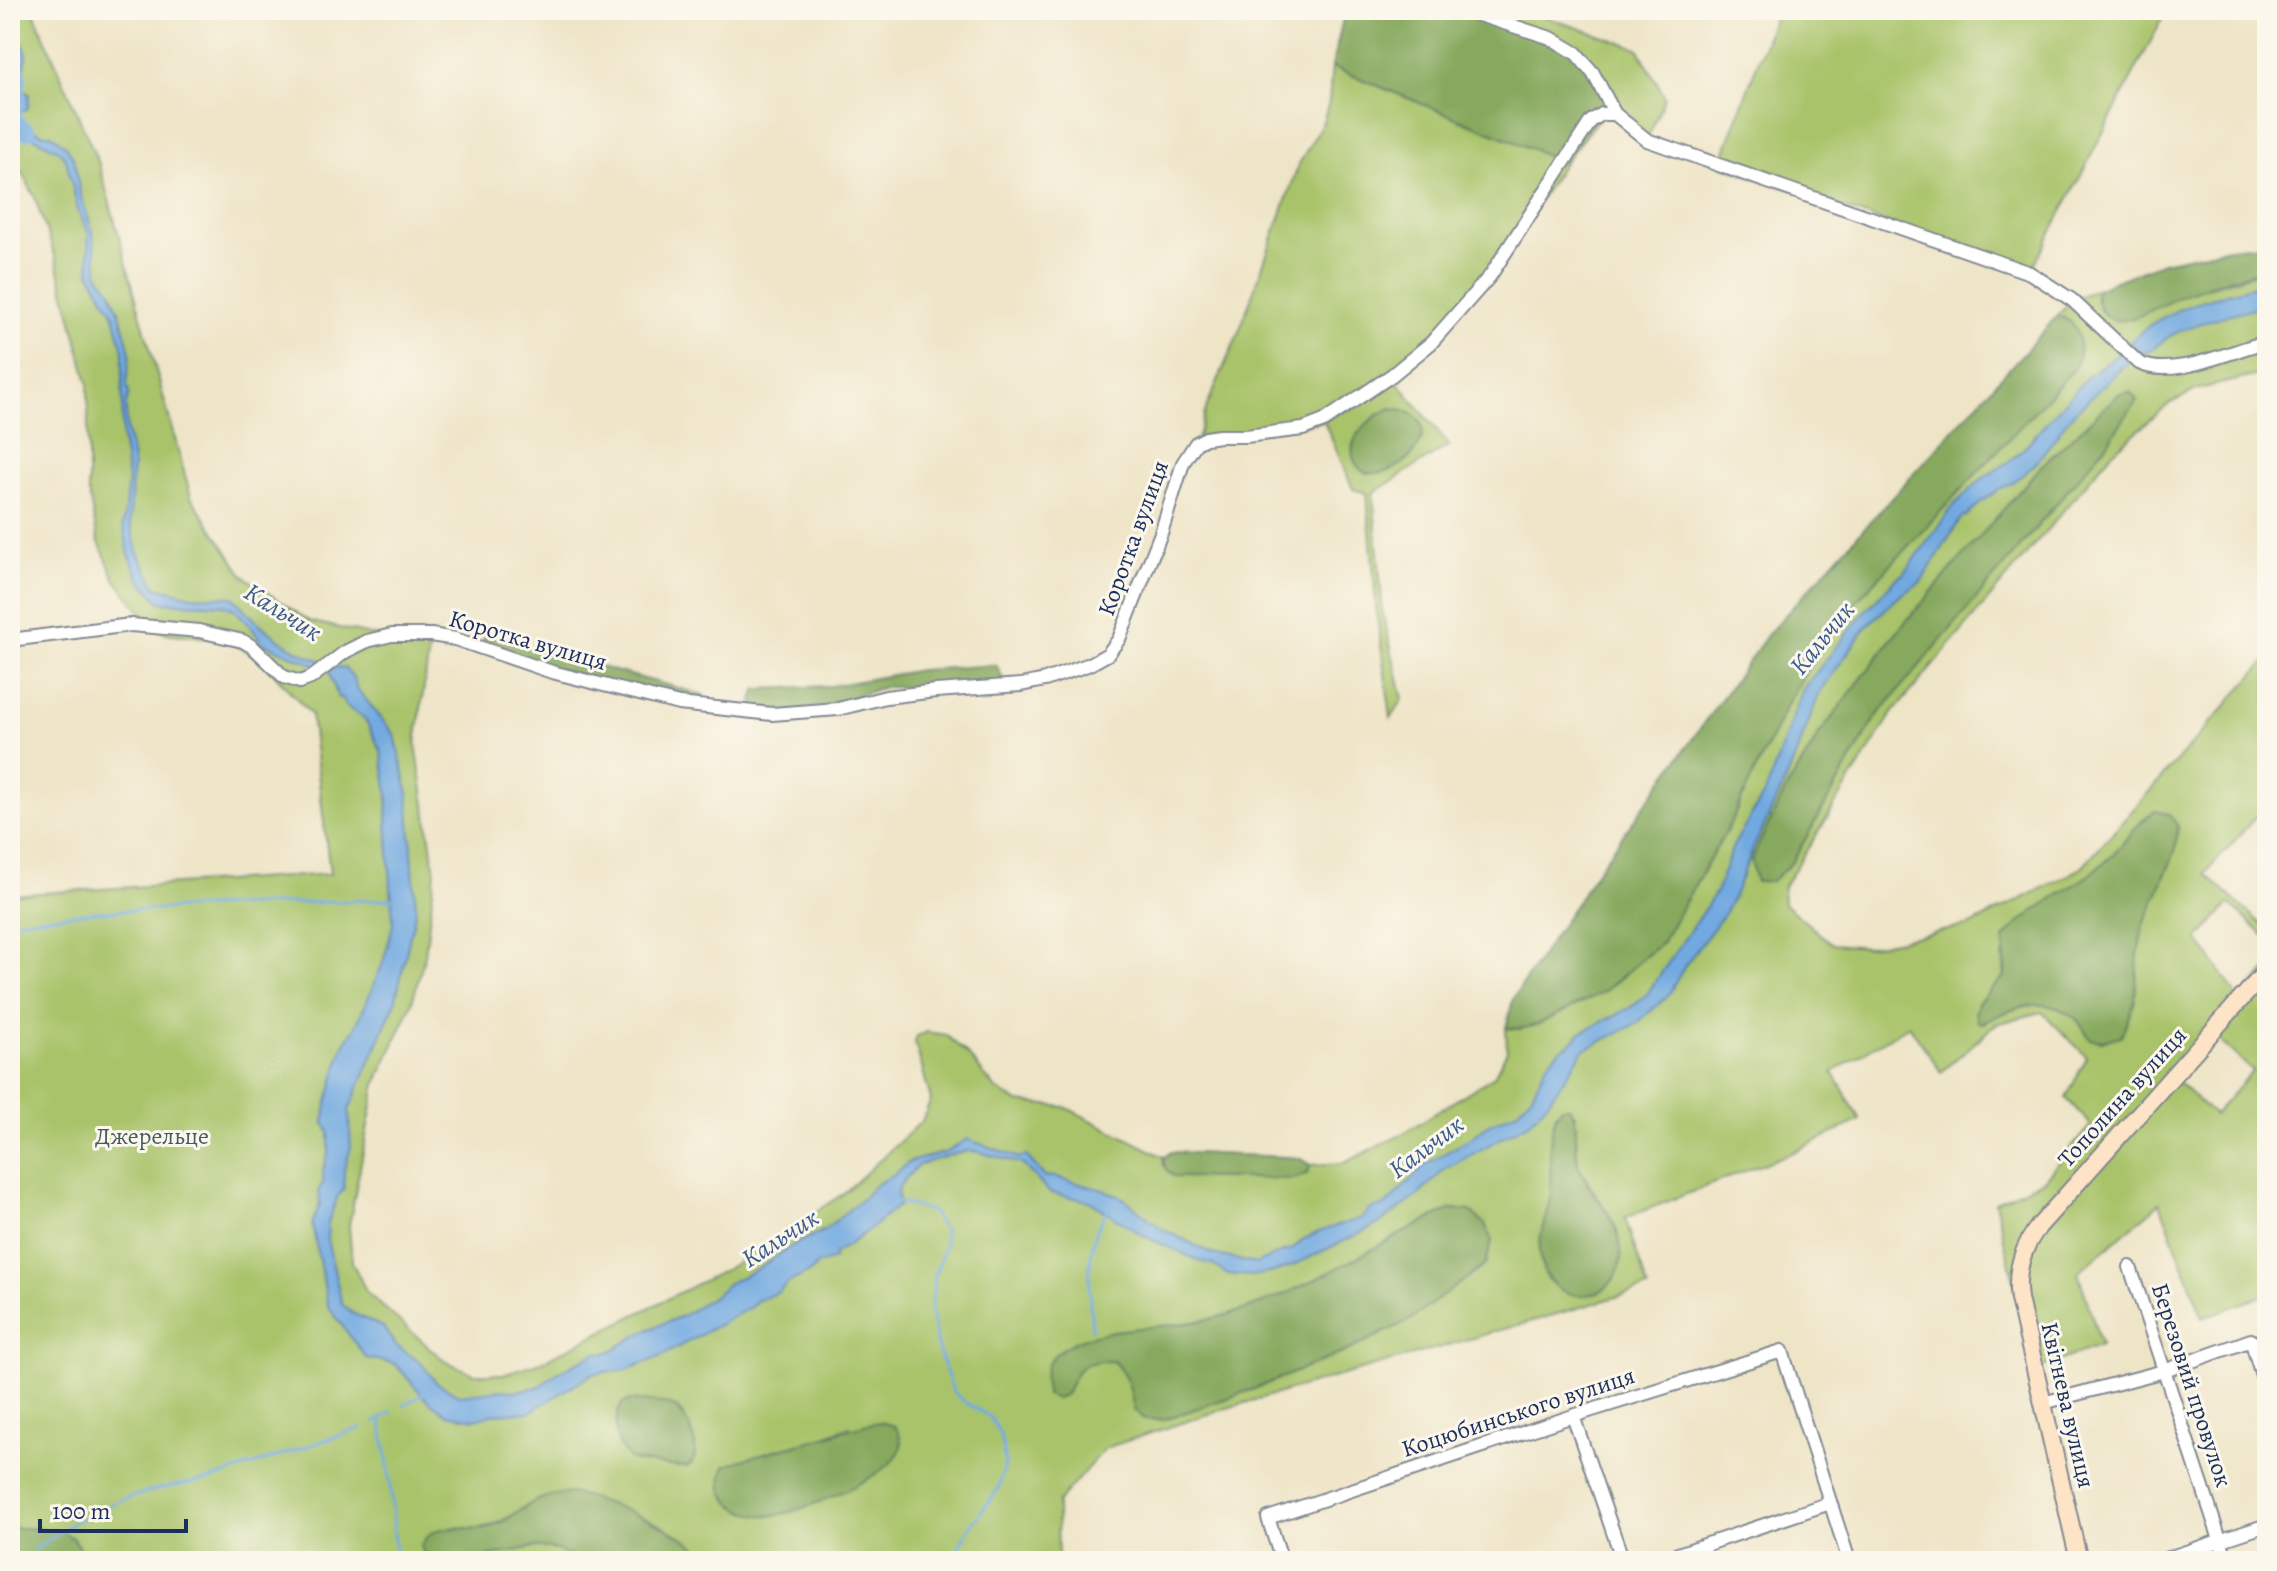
<svg xmlns="http://www.w3.org/2000/svg" width="2277" height="1571" font-family="Alegreya,serif">
  <rect width="100%" height="100%" fill="#fbf7ec"/>
  <filter id="ink" filterUnits="userSpaceOnUse"><feTurbulence type="fractalNoise" baseFrequency=".0125" numOctaves="2"/><feDisplacementMap in="SourceGraphic" scale="16" xChannelSelector="R" yChannelSelector="G"/><feConvolveMatrix kernelMatrix="1 2 1 2 8 2 1 2 1" color-interpolation-filters="sRGB"/></filter>
  <filter id="wash" filterUnits="userSpaceOnUse"><feTurbulence type="fractalNoise" baseFrequency=".006" numOctaves="4" result="noise"/><feDisplacementMap in="SourceGraphic" scale="32" xChannelSelector="R" yChannelSelector="G"/><feGaussianBlur stdDeviation="1.8" result="paint"/><feColorMatrix in="noise" values="0 0 0 0 0 0 0 0 0 0 0 0 0 0 0 0 0 1.4 0 .05"/><feComposite in="paint" operator="in"/></filter>
  <g filter="url(#wash)">
    <rect width="100%" height="100%" fill="#eee4c6"/>
    <!-- green -->
    <g fill="#a8c369" stroke="#627964" stroke-width="2" fill-rule="evenodd">
      <path d="M 10,10 L 33,10 L 99,164 L 191,497 L 244,576 L 309,621 L 379,637 L 431,635 L 416,744 L 435,872 L 425,955 L 411,1006 L 376,1084 L 349,1225 L 352,1262 L 367,1293 L 445,1361 L 474,1374 L 503,1374 L 541,1362 L 727,1269 L 843,1194 L 922,1121 L 931,1100 L 915,1042 L 917,1036 L 927,1032 L 946,1035 L 967,1054 L 995,1088 L 1018,1102 L 1065,1107 L 1164,1157 C 1162,1167 1167,1171 1175,1177 L 1308,1173 L 1310,1165 L 1344,1163 L 1399,1136 L 1494,1076 L 1507,1051 L 1506,1028 L 1519,1029 L 1661,943 L 1728,828 L 1789,700 L 1836,623 L 2074,368 C 2084,347 2075,336 2064,317 L 2056,317 L 2072,300 L 2096,289 L 2096,301 L 2130,319 L 2187,293 L 2267,270 L 2267,373 L 2198,389 L 2169,404 L 2111,454 L 1892,714 L 1783,888 L 1784,904 L 1832,944 L 1867,947 L 1971,925 L 2080,869 L 2267,660 L 2267,804 L 2205,874 L 2267,929 L 2267,938 L 2229,904 L 2198,939 L 2240,1000 L 2267,970 L 2267,1294 L 2203,1318 L 2160,1203 L 2078,1272 L 2101,1345 L 2035,1370 L 1995,1202 L 2044,1180 L 2091,1125 L 2066,1098 L 2087,1057 L 2042,1012 L 1996,1024 L 1941,1072 L 1909,1025 L 1833,1072 L 1860,1120 L 1791,1153 L 1625,1218 L 1648,1288 L 1227,1408 L 1105,1448 L 1057,1503 L 1058,1561 L 712,1561 C 688,1534 585,1485 550,1496 C 508,1508 507,1534 454,1527 L 425,1557 L 432,1561 L 84,1561 L 83,1556 L 30,1529 L 10,1528 L 10,895 L 330,874 L 311,714 L 264,663 L 244,649 L 220,639 L 165,633 L 153,628 L 115,579 L 98,540 L 88,491 L 88,383 L 56,259 L 35,198 L 18,163 L 10,154 ZM 2136,400 L 2107,444 L 1876,717 L 1792,862 L 1784,793 L 1821,732 L 1896,633 ZM 2155,811 L 2175,852 L 2143,927 L 2138,954 L 2091,1039 C 2086,1032 2081,1023 2075,1018 C 2045,994 2013,1007 1983,1023 L 1978,1003 L 2005,976 L 2003,956 L 2130,838 L 2143,819 ZM 2211,1033 L 2253,1071 L 2214,1115 L 2172,1077 ZM 1556,1113 L 1575,1114 L 1578,1166 L 1610,1216 L 1567,1293 L 1547,1279 L 1540,1256 L 1542,1230 L 1551,1195 L 1551,1147 ZM 1452,1209 L 1485,1224 L 1492,1241 L 1485,1265 L 1347,1351 L 1251,1390 L 1162,1420 L 1134,1410 C 1131,1389 1128,1376 1113,1361 L 1090,1361 L 1074,1372 L 1094,1336 C 1145,1326 1198,1326 1247,1309 C 1319,1284 1382,1240 1452,1209 ZM 652,1403 L 669,1404 C 680,1422 703,1447 688,1467 C 671,1468 655,1461 637,1462 ZM 849,1426 L 819,1502 L 781,1514 L 766,1515 L 825,1436 Z"/>
      <polygon points="1463,10 1525,10 1638,48 1665,97 1647,140"/>
      <polygon points="1777,10 2167,10 2030,273 1720,165"/>
      <polygon points="1332,67 1564,162 1490,276 1392,375 1449,445 1373,493 1383,615 1403,699 1391,718 1377,616 1367,493 1353,489 1324,421 1196,443 1207,406 1239,332 1299,164 1323,122 1329,102"/>
      <polygon points="534,1547 557,1550 580,1561 467,1561"/>
    </g>
    <!-- forest -->
    <g fill="#86a95d" stroke="#506c5e" stroke-width="2">
      <polygon points="1345,10 1463,10 1576,53 1615,114 1602,114 1564,162 1332,67"/>
      <path d="M 2267,244 L 2267,270 C 2241,274 2213,284 2188,293 C 2170,299 2131,326 2112,319 C 2099,315 2096,301 2096,289 L 2163,262 L 2229,248 Z"/>
      <path d="M 2056,317 C 2083,319 2083,350 2074,369 L 1836,623 L 1789,700 L 1728,828 L 1661,943 L 1605,991 L 1537,1025 L 1519,1029 L 1506,1028 L 1513,999 L 1595,874 L 1769,633 Z"/>
      <polygon points="2130,392 2137,400 2107,444 1876,717 1792,862 1771,882 1756,882 1751,860 1784,793 1821,732 1896,633 2042,465 2119,394"/>
      <path d="M 1391,408 C 1454,413 1410,478 1370,473 C 1364,473 1359,469 1356,464 C 1342,439 1372,417 1391,408 Z"/>
      <polygon points="487,633 545,652 704,695 700,707 478,648"/>
      <polygon points="996,665 1004,681 933,687 884,687 830,705 792,711 755,708 753,700 757,689 831,686 920,670"/>
      <path d="M 2155,811 L 2168,814 L 2178,825 L 2175,852 L 2143,927 L 2138,954 L 2135,1001 L 2121,1036 L 2102,1041 L 2090,1039 C 2086,1032 2081,1023 2075,1018 C 2044,994 2013,1007 1983,1023 L 1978,1022 L 1975,1013 L 1978,1003 L 2005,976 L 2004,938 C 2032,906 2071,891 2103,864 C 2122,847 2135,824 2155,811 Z"/>
      <path d="M 1562,1107 L 1570,1107 C 1581,1124 1572,1148 1579,1167 C 1589,1194 1615,1213 1620,1242 C 1632,1306 1548,1314 1540,1257 C 1537,1234 1550,1212 1551,1190 C 1551,1165 1545,1127 1562,1107 Z"/>
      <path d="M 1171,1152 L 1287,1157 L 1299,1158 L 1310,1165 L 1308,1173 L 1295,1179 L 1175,1177 C 1167,1171 1162,1167 1164,1157 Z"/>
      <path d="M 1452,1209 L 1470,1211 L 1485,1224 L 1492,1241 L 1485,1265 L 1410,1320 L 1347,1351 L 1251,1390 L 1162,1420 L 1145,1419 L 1134,1410 C 1131,1389 1128,1376 1113,1361 C 1083,1361 1077,1365 1067,1393 L 1056,1399 L 1047,1395 C 1042,1379 1044,1363 1058,1352 C 1091,1326 1149,1329 1189,1323 C 1288,1308 1363,1248 1452,1209 Z"/>
      <path d="M 630,1400 C 642,1402 662,1400 673,1406 C 687,1413 705,1453 689,1466 C 685,1469 637,1462 629,1459 C 614,1443 612,1423 622,1403 Z"/>
      <path d="M 880,1422 L 895,1426 C 899,1434 903,1441 900,1450 C 890,1476 808,1509 781,1514 C 764,1518 740,1514 729,1501 C 719,1489 720,1480 725,1466 C 757,1453 791,1447 824,1437 C 845,1430 858,1425 880,1422 Z"/>
      <path d="M 571,1493 C 609,1501 686,1531 712,1561 L 580,1561 L 557,1550 L 534,1547 L 467,1561 L 432,1561 L 425,1557 L 421,1546 C 434,1517 464,1533 489,1527 C 507,1522 518,1510 534,1502 C 545,1496 558,1494 571,1493 Z"/>
      <path d="M 10,1528 C 41,1530 76,1521 84,1561 L 10,1561 Z"/>
    </g>
    <!-- water -->
    <g fill="#71a9e0" stroke="#466c9f" stroke-width="2">
      <path d="M 10,18 L 27,53 L 22,89 L 29,94 L 28,108 L 18,113 L 19,123 L 43,134 L 51,134 L 66,146 L 74,159 L 81,196 L 93,232 L 98,274 L 110,289 L 120,313 L 130,352 L 127,383 L 129,394 L 126,404 L 127,432 L 133,460 L 130,522 L 137,551 L 156,587 L 192,596 L 233,597 C 257,624 285,649 320,660 L 325,665 L 322,668 L 262,643 L 250,625 L 234,609 L 224,605 L 160,602 L 140,580 L 129,555 L 123,525 L 128,480 L 122,437 L 123,351 L 114,315 L 90,273 L 88,232 L 78,211 L 66,159 L 57,149 L 16,129 L 10,118 L 15,108 L 10,86 Z"/>
      <path d="M 2267,283 L 2267,304 C 2236,314 2205,319 2176,333 C 2162,339 2154,352 2138,354 L 2128,345 C 2154,310 2225,293 2267,283 Z"/>
      <path d="M 2120,352 L 2129,361 L 2071,416 L 2036,463 L 2022,476 L 1982,501 L 1967,516 L 1962,517 L 1921,582 L 1901,595 L 1868,625 L 1820,692 L 1787,778 L 1753,849 L 1734,896 L 1722,917 L 1686,964 L 1667,997 L 1636,1024 L 1584,1050 L 1548,1102 L 1530,1122 L 1444,1170 L 1418,1196 L 1377,1225 L 1294,1265 L 1275,1272 L 1252,1276 L 1226,1274 L 1212,1264 L 1202,1262 L 1146,1237 L 1089,1201 L 1050,1193 L 1022,1164 L 979,1152 L 965,1151 L 918,1165 L 900,1185 L 897,1193 L 900,1204 C 879,1222 858,1240 834,1254 L 834,1259 L 818,1264 L 812,1271 L 787,1283 L 779,1292 L 756,1301 L 751,1307 L 662,1356 L 626,1370 L 594,1373 L 530,1412 L 492,1414 L 475,1419 L 446,1414 L 426,1399 L 395,1364 L 366,1358 L 328,1306 L 312,1224 L 320,1204 L 319,1190 L 323,1183 L 323,1171 L 329,1152 L 329,1132 L 324,1122 L 327,1105 L 343,1047 L 357,1024 L 383,963 L 393,924 L 387,821 L 388,794 L 381,751 L 365,719 L 347,707 L 342,698 L 338,698 L 329,672 L 335,667 L 345,668 L 353,677 L 357,689 L 395,735 L 408,791 L 416,910 L 395,1003 L 349,1110 L 351,1148 L 344,1170 L 344,1189 L 338,1196 L 328,1223 L 327,1239 L 342,1304 L 352,1313 L 383,1327 L 395,1344 L 421,1363 L 437,1383 L 459,1395 L 500,1390 L 514,1391 L 538,1387 L 561,1370 L 598,1352 L 604,1354 L 613,1350 L 645,1331 L 684,1315 L 715,1295 L 728,1283 L 758,1269 L 793,1245 L 823,1231 L 863,1198 L 875,1185 L 894,1175 L 909,1162 L 947,1152 L 967,1139 L 1020,1158 L 1026,1155 L 1045,1177 L 1051,1176 L 1107,1191 L 1125,1199 L 1162,1229 L 1213,1254 L 1256,1264 L 1283,1252 L 1292,1250 L 1302,1240 L 1321,1231 L 1362,1218 L 1368,1210 L 1386,1205 L 1425,1165 L 1474,1136 L 1487,1125 L 1517,1111 L 1532,1094 L 1546,1065 L 1558,1051 L 1570,1044 L 1580,1033 L 1633,1006 L 1647,994 L 1716,892 L 1733,846 L 1766,791 L 1803,689 L 1864,612 L 1898,577 L 1904,574 L 1954,505 L 1983,478 L 2008,462 L 2022,450 L 2086,378 Z"/>
    </g>
    <g fill="none" stroke-linecap="round" stroke-linejoin="round">
      <!-- stream -->
      <g stroke="#71a9e0" stroke-width="3">
        <polyline points="10,921 94,912 394,899"/>
        <polyline points="897,1202 931,1211 944,1230 945,1243 934,1279 931,1309 937,1346 953,1391 963,1401 990,1417 1000,1434 1005,1464 998,1490 971,1525 951,1561"/>
        <path d="M 1092,1329 C 1089,1293 1084,1237 1109,1209"/>
        <polyline points="404,1405 425,1393"/>
        <polyline points="381,1419 390,1479 396,1561"/>
        <polyline points="374,1423 392,1412"/>
        <polyline points="35,1549 76,1521 121,1500 158,1489 212,1479 361,1428"/>
      </g>
      <!-- river -->
      <polyline stroke="#71a9e0" stroke-width="18" points="10,54 18,77 12,114 19,127 27,131"/>
    </g>
  </g>
  <g filter="url(#ink)">
    <g fill="none" stroke-linecap="round" stroke-linejoin="round">
      <!-- street casing -->
      <g stroke="#848a92" stroke-width="16">
        <g id="street">
          <path d="M 1463,10 L 1551,38 L 1576,53 L 1593,73 L 1615,114 L 1647,140 L 2030,273 L 2072,300 L 2139,363 C 2173,380 2231,350 2267,342"/>
          <polyline points="10,640 131,625 199,631 243,641 253,647 284,677 300,682 311,678 345,652 367,641 392,635 431,635 455,639 552,672 679,704 772,714 838,709 886,697 936,691 1021,685 1045,680 1090,664 1108,654 1119,639 1161,533 1183,463 1196,443 1206,438 1219,436 1246,436 1303,429 1324,421 1392,375 1431,343 1490,276 1591,121 1602,114 1615,114"/>
          <polyline points="2130,1267 2227,1561"/>
          <polyline points="2043,1403 2164,1371 2251,1340 2267,1391"/>
          <polyline points="1573,1416 1623,1561"/>
          <polyline points="1282,1561 1268,1518 1573,1416 1782,1351 1849,1561"/>
          <polyline points="1657,1561 1830,1503"/>
          <polyline points="2159,1561 2267,1525"/>
        </g>
      </g>
      <!-- secondary casing -->
      <g stroke="#848a92" stroke-width="20">
        <path id="secondary" d="M 2079,1561 L 2019,1299 C 2015,1272 2022,1248 2039,1226 L 2267,970"/>
      </g>
      <!-- street -->
      <use href="#street" stroke="#fff" stroke-width="12"/>
      <!-- secondary -->
      <use href="#secondary" stroke="#fee4c6" stroke-width="16"/>
    </g>
  </g>
  <g text-anchor="middle" dominant-baseline="central" stroke-width="6" stroke-linejoin="round" paint-order="stroke">
    <!-- street labels -->
    <g font-size="24" fill="#1b2f5e" stroke="#fbf7ec">
      <text transform="translate(1133 538) rotate(-70)">Коротка вулиця</text>
      <text transform="translate(528 640) rotate(16)">Коротка вулиця</text>
      <text transform="translate(2122 1097) rotate(-48)">Тополина вулиця</text>
      <text transform="translate(2192 1385) rotate(72)">Березовий провулок</text>
      <text transform="translate(2068 1405) rotate(77)">Квітнева вулиця</text>
      <text transform="translate(1518 1412) rotate(-18)">Коцюбинського вулиця</text>
    </g>
    <!-- park labels -->
    <g font-size="24" fill="#455b61" stroke="#fbf7ec">
      <text x="152" y="1136">Джерельце</text>
    </g>
    <!-- water labels -->
    <g font-size="26" font-style="italic" fill="#395a8c" stroke="#fbf7ec">
      <text transform="translate(283 612) rotate(32)">Кальчик</text>
      <text transform="translate(1822 638) rotate(-51)">Кальчик</text>
      <text transform="translate(1426 1147) rotate(-37)">Кальчик</text>
      <text transform="translate(780 1238) rotate(-33)">Кальчик</text>
    </g>
  </g>
  <!-- margin -->
  <rect width="2277" height="1571" fill="none" stroke="#fbf7ec" stroke-width="40"/>
  <!-- scale -->
  <path d="M40 1519v12h146v-12" fill="none" stroke="#1b2f5e" stroke-width="4"/>
  <text x="52" y="1519" font-size="24" fill="#1b2f5e" stroke="#fbf7ec" stroke-width="6" paint-order="stroke">100 m</text>
</svg>
